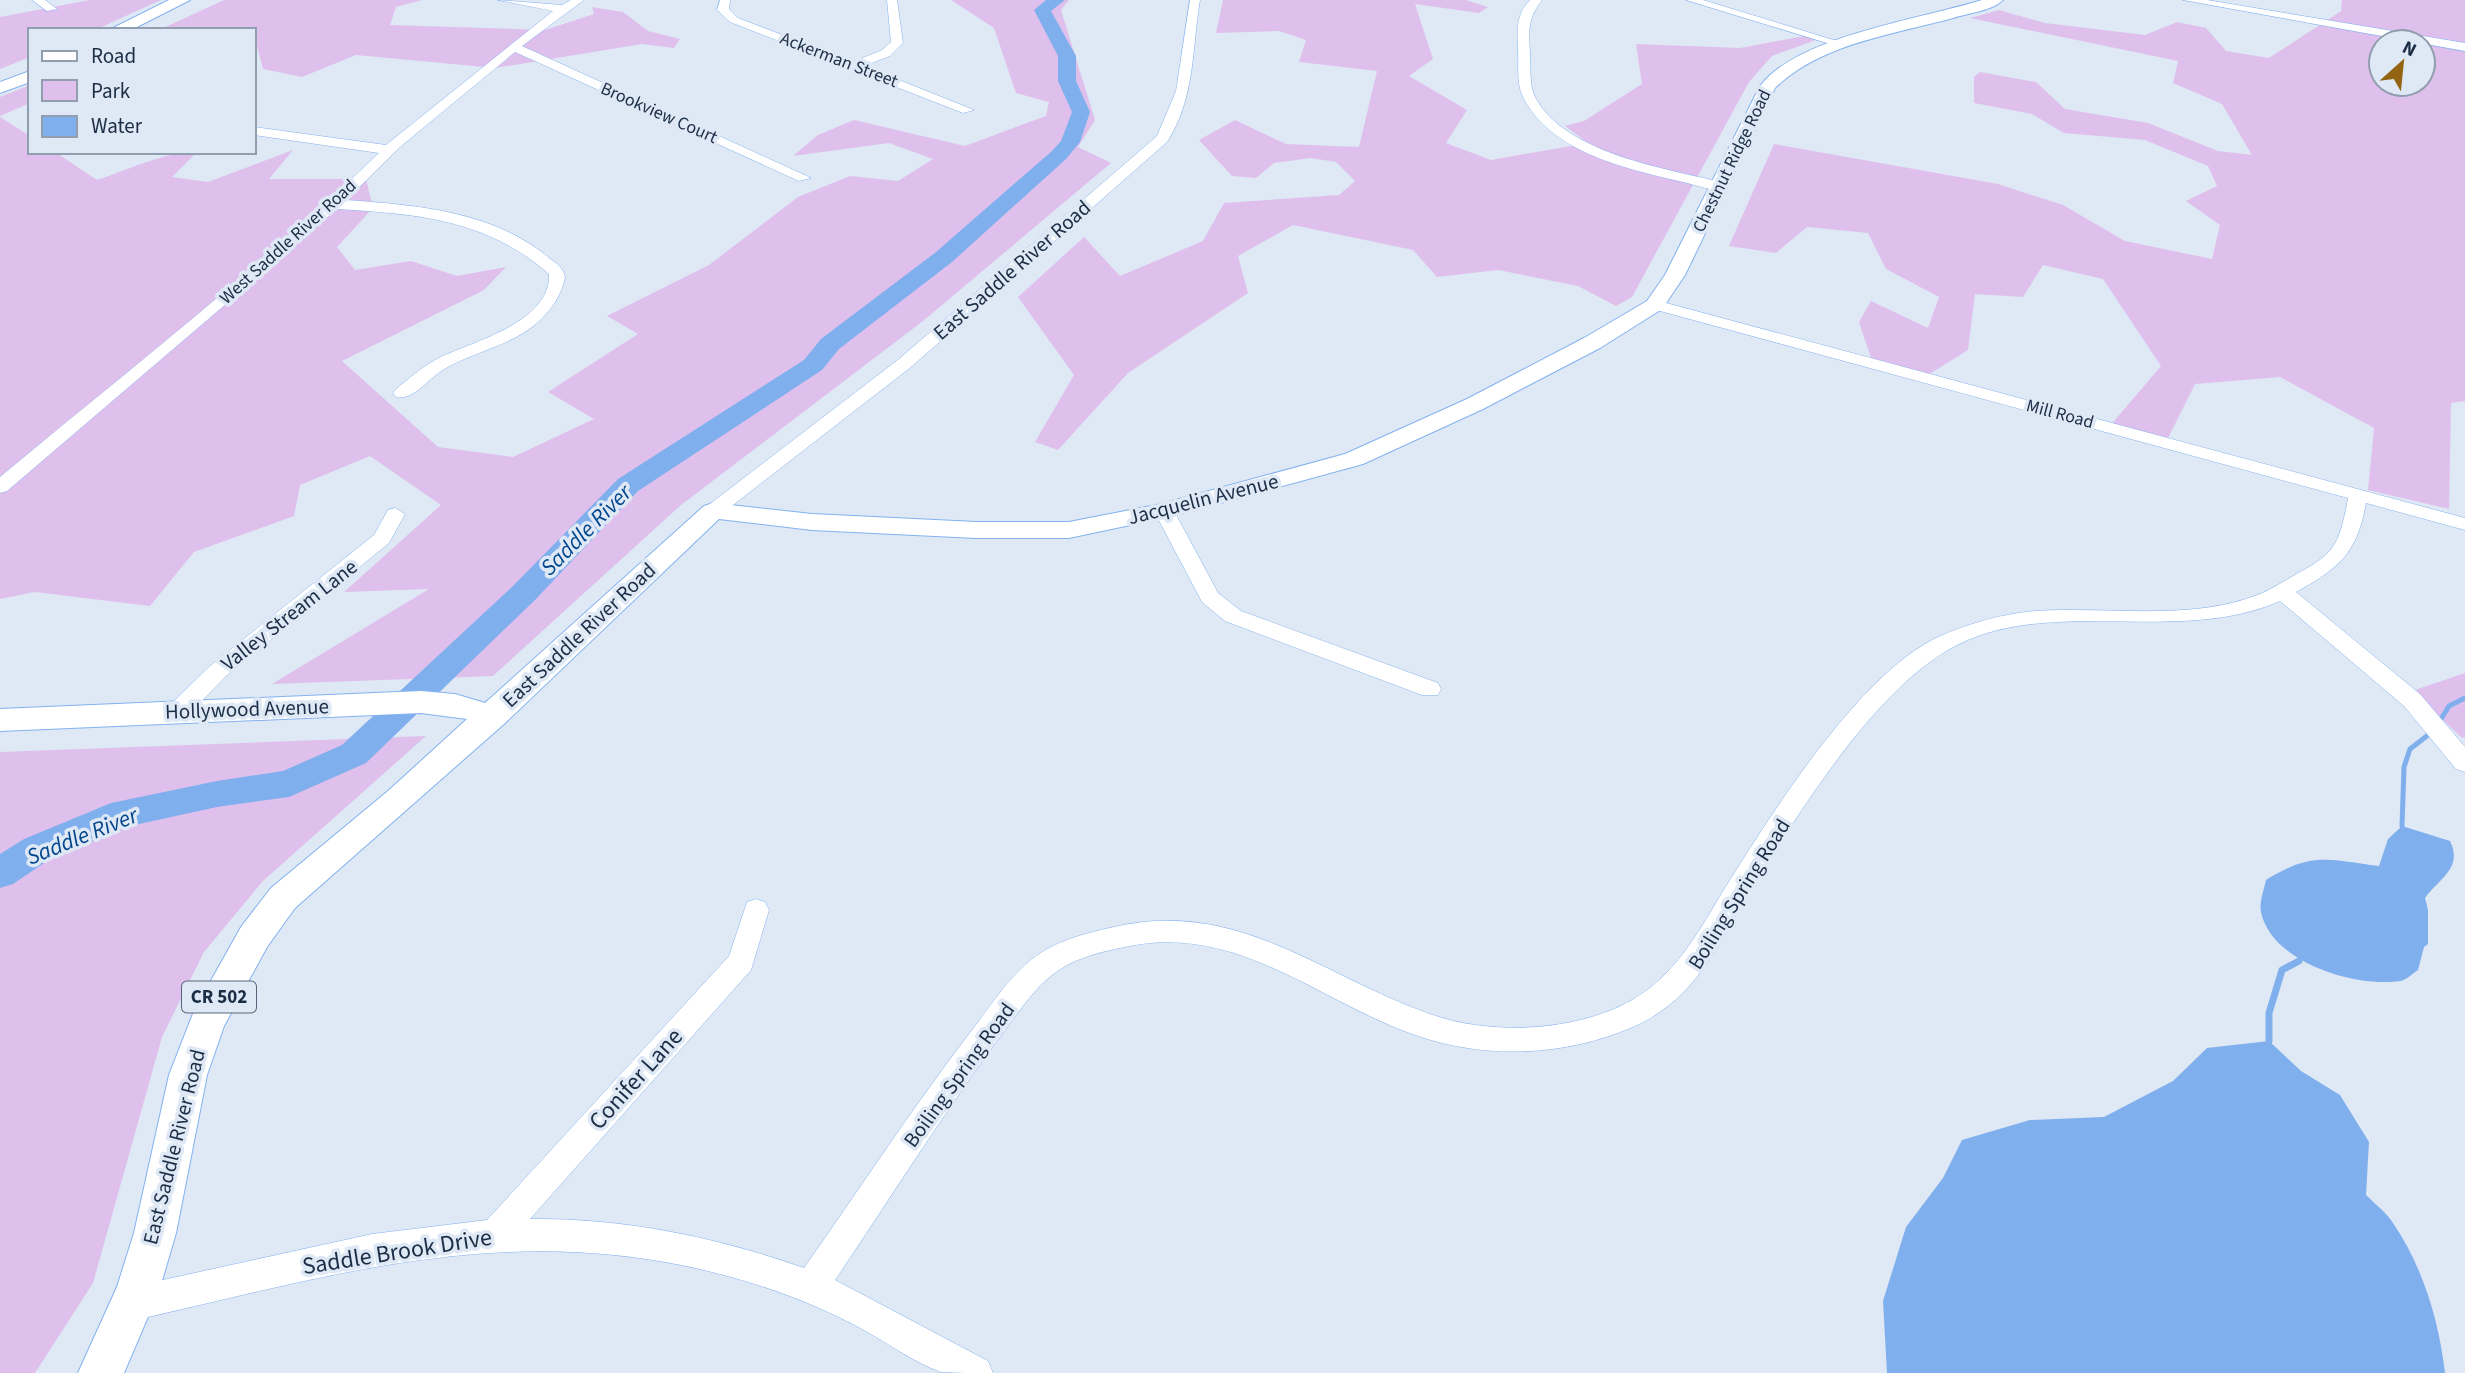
<svg xmlns="http://www.w3.org/2000/svg" width="2465" height="1373" font-family="'Source Sans 3',sans-serif">
  <rect width="100%" height="100%" fill="#dfe8f5"/>
  <!-- green -->
  <g fill="#dfc0ed" fill-rule="evenodd">
    <polygon points="90,0 161,0 95,30 30,30 30,57 0,69 0,17"/>
    <polygon points="224,0 422,0 396,7 390,25 545,30 594,14 592,7 623,12 648,31 680,39 674,48 642,44 495,68 356,55 302,77 263,69 257,46 254,45 254,30 159,30"/>
    <path d="M 951,0 L 1069,0 L 1061,10 L 1095,120 L 1078,147 L 1111,163 L 923,321 L 681,505 L 493,676 L 272,684 L 429,589 L 344,592 L 441,505 L 370,456 L 300,485 L 294,516 L 194,552 L 150,606 L 35,592 L 0,599 L 0,117 L 30,136 L 30,152 L 55,152 L 97,180 C 130,169 164,152 197,152 L 172,177 L 208,182 L 293,150 L 269,179 L 366,179 L 373,208 L 337,247 L 355,270 L 411,261 L 457,276 L 506,267 L 484,290 L 342,361 L 438,447 L 513,457 L 594,419 L 548,392 L 638,334 L 607,316 L 709,265 L 798,197 L 850,176 L 898,181 L 933,159 L 889,143 L 793,156 L 818,135 L 854,120 L 965,146 L 1046,116 L 1049,102 L 1016,93 L 994,28 Z"/>
    <polygon points="1223,0 1466,0 1488,7 1479,13 1415,4 1433,59 1409,76 1467,110 1446,143 1491,160 1588,143 1565,126 1584,121 1642,84 1636,44 1740,48 1815,34 1824,37 1772,56 1749,82 1632,297 1616,306 1578,286 1498,270 1437,277 1413,250 1293,225 1238,256 1248,293 1128,373 1058,450 1035,442 1074,375 1018,297 1084,237 1120,276 1203,241 1224,203 1339,195 1355,181 1336,162 1311,158 1274,163 1256,178 1232,176 1199,140 1235,120 1286,144 1359,147 1377,71 1299,62 1306,40 1279,31 1216,33"/>
    <path d="M 2342,0 L 2465,0 L 2465,401 L 2451,403 L 2449,509 L 2368,490 L 2374,428 L 2280,377 L 2195,384 L 2166,442 L 2109,427 L 2161,366 L 2103,279 L 2043,265 L 2023,297 L 1975,294 L 1968,350 L 1923,378 L 1873,364 L 1859,322 L 1871,301 L 1928,328 L 1939,297 L 1886,269 L 1868,233 L 1807,227 L 1776,253 L 1729,246 L 1774,144 L 1998,184 L 2063,205 L 2125,241 L 2212,259 L 2220,225 L 2186,201 L 2217,186 L 2208,166 L 2145,140 L 2064,133 L 2032,114 L 1974,103 L 1974,77 L 1980,72 L 2036,82 L 2065,109 L 2148,123 L 2218,151 L 2252,155 L 2222,104 L 2173,83 L 2178,61 L 1970,18 L 1999,10 L 2045,23 L 2145,35 L 2177,22 L 2206,28 L 2226,51 L 2269,58 L 2341,11 ZM 2381,42 L 2423,42 L 2423,84 L 2381,84 Z"/>
    <polygon points="30,85 30,103 0,116 0,97"/>
    <polygon points="2465,673 2465,737 2462,738 2412,691"/>
    <polygon points="426,736 263,881 204,952 162,1037 93,1283 35,1373 0,1373 0,752"/>
  </g>
  <!-- water -->
  <g fill="#80afed">
    <path d="M 2402,826 L 2450,841 C 2463,868 2440,878 2425,898 L 2428,910 L 2428,944 L 2424,947 L 2418,970 C 2412,974 2406,980 2400,981 C 2355,988 2271,962 2261,912 C 2259,903 2264,889 2266,880 C 2313,851 2328,860 2379,866 L 2388,839 Z"/>
    <path d="M 2269,1041 L 2301,1071 L 2340,1095 L 2369,1142 L 2366,1195 C 2375,1204 2386,1212 2393,1223 C 2423,1267 2439,1321 2445,1373 L 1887,1373 L 1883,1301 L 1906,1227 L 1943,1178 L 1962,1140 L 2030,1120 L 2104,1117 L 2173,1081 L 2207,1048 Z"/>
  </g>
  <g fill="none" stroke-linecap="round" stroke-linejoin="round">
    <!-- stream-far1 -->
    <g stroke="#80afed" stroke-width="5">
      <polyline points="2438,724 2449,706 2465,698"/>
      <polyline points="2402,826 2404,767 2410,749 2432,732"/>
    </g>
    <!-- stream -->
    <polyline stroke="#80afed" stroke-width="7" points="2269,1041 2269,1013 2282,970 2299,961"/>
    <!-- river -->
    <polygon fill="#80afed" fill-rule="evenodd" points="1046,0 1065,0 1051,11 1076,56 1076,81 1090,112 1080,142 1066,159 952,262 839,349 822,370 638,491 535,600 366,763 289,797 217,807 130,826 50,859 13,884 0,888 0,854 24,839 111,803 217,781 283,771 342,745 513,586 618,479 804,360 821,339 936,252 1052,151 1061,141 1072,112 1058,81 1058,56 1034,10"/>
    <!-- minor casing -->
    <g stroke="#83b2ef" stroke-width="1">
      <g id="minor">
        <polygon points="32,0 45,0 57,9 47,11"/>
        <path d="M 498,0 L 562,5 L 571,0 L 584,0 L 522,46 L 811,178 L 799,181 L 515,52 L 400,147 L 346,200 C 416,205 494,211 549,258 C 557,264 564,268 565,278 C 562,294 550,312 537,323 C 509,347 471,352 441,371 C 428,380 412,401 396,397 L 393,393 L 396,389 C 408,379 421,368 435,360 C 469,342 551,324 549,274 C 486,219 418,214 337,209 L 7,491 L 0,493 L 0,477 C 128,371 259,269 379,153 L 254,135 L 254,127 L 386,145 L 553,11 Z"/>
        <polygon points="720,0 730,0 729,9 738,18 853,62 882,50 891,42 887,0 897,0 903,43 890,56 864,66 974,110 963,113 730,22 717,10"/>
        <path d="M 1190,0 L 1200,0 C 1192,49 1195,99 1167,142 L 911,367 L 720,515 L 706,515 L 703,511 L 706,507 L 899,359 L 1157,136 L 1176,91 Z"/>
        <path d="M 1530,0 L 1542,0 C 1527,18 1529,32 1530,54 C 1531,68 1529,84 1535,97 C 1565,154 1668,169 1725,183 L 1725,189 C 1713,192 1696,185 1683,182 C 1628,169 1551,153 1523,97 C 1516,83 1519,65 1518,50 C 1517,31 1516,14 1530,0 Z"/>
        <polygon points="1686,0 1703,0 1850,45 1840,47"/>
        <polygon points="2183,0 2207,0 2465,43 2465,51"/>
        <path d="M 1655,300 L 2465,518 L 2465,530 L 2366,503 C 2357,554 2339,568 2296,592 L 2420,694 L 2465,747 L 2465,772 L 2456,769 L 2404,706 L 2280,601 C 2176,647 2045,593 1948,650 C 1871,695 1798,814 1751,889 C 1718,944 1697,998 1635,1026 C 1574,1053 1504,1059 1438,1042 C 1327,1013 1244,918 1120,948 C 1096,953 1072,959 1052,975 C 1030,992 1012,1022 994,1045 C 938,1121 888,1202 835,1280 L 988,1361 L 993,1373 C 978,1373 955,1373 941,1372 C 914,1363 887,1342 862,1329 C 818,1305 772,1288 724,1275 C 511,1219 338,1274 131,1321 L 119,1316 L 114,1304 L 119,1292 L 131,1287 L 372,1234 L 487,1220 L 729,956 L 747,902 L 756,899 L 765,902 L 769,910 L 751,970 L 530,1219 C 624,1218 716,1237 804,1268 C 859,1190 911,1110 969,1034 C 988,1010 1008,978 1032,959 C 1055,941 1086,933 1114,927 C 1238,898 1321,976 1430,1014 C 1485,1034 1560,1032 1614,1009 C 1678,982 1700,926 1735,872 C 1780,801 1863,671 1940,636 C 1971,623 2002,614 2035,611 C 2108,606 2191,622 2260,594 C 2272,589 2284,581 2295,575 C 2308,567 2326,559 2334,545 C 2342,532 2345,514 2348,498 L 1649,308 L 1649,302 Z"/>
        <polygon points="1164,505 1174,511 1218,593 1241,611 1438,683 1441,689 1438,695 1422,695 1225,621 1202,602 1154,511"/>
        <polygon points="395,508 405,514 389,543 226,676 185,718 169,718 165,712 169,706 210,666 374,535 388,510"/>
      </g>
    </g>
    <!-- major casing -->
    <g stroke="#83b2ef" stroke-width="2">
      <path id="major" d="M 1982,0 L 2003,0 C 1992,11 1968,13 1953,18 C 1894,34 1820,44 1775,88 L 1685,275 L 1662,309 L 1600,348 L 1483,409 L 1363,464 L 1173,516 L 1069,538 L 976,538 L 812,530 L 719,519 L 504,724 L 295,908 L 267,947 L 224,1026 L 207,1075 L 176,1233 L 159,1291 L 124,1373 L 78,1373 L 117,1287 L 134,1233 L 169,1075 L 194,1011 L 241,927 L 271,888 L 388,791 L 467,719 L 421,713 L 0,731 L 0,709 L 421,691 L 455,694 L 485,703 L 704,506 L 713,503 L 812,514 L 976,522 L 1069,522 L 1161,504 L 1345,454 L 1467,399 L 1584,338 L 1647,301 L 1665,275 L 1760,86 C 1798,36 1922,19 1982,0 Z"/>
    </g>
    <!-- highway casing -->
    <g stroke="#83b2ef" stroke-width="2">
      <g id="highway">
        <polygon points="169,0 190,0 131,30 109,30"/>
        <polygon points="30,71 30,82 0,93 0,82"/>
      </g>
    </g>
    <!-- minor -->
    <use href="#minor" fill="#fff" fill-rule="evenodd"/>
    <!-- major -->
    <use href="#major" fill="#fff" fill-rule="evenodd"/>
    <!-- highway -->
    <use href="#highway" fill="#fff" fill-rule="evenodd"/>
  </g>
  <g text-anchor="middle" dominant-baseline="central" stroke-width="7" stroke-linejoin="round" paint-order="stroke">
    <!-- far-street labels -->
    <g font-size="18" fill="#1b2e46" stroke="#dfe8f5">
      <text transform="translate(839 60) rotate(21)">Ackerman Street</text>
      <text transform="translate(659 113) rotate(24)">Brookview Court</text>
      <text transform="translate(1732 161) rotate(-64)">Chestnut Ridge Road</text>
      <text transform="translate(288 242) rotate(-42)">West Saddle River Road</text>
      <text transform="translate(2060 414) rotate(15)">Mill Road</text>
    </g>
    <!-- shield labels -->
    <rect fill="#dfe8f5" stroke="#56667a" stroke-width="2" x="182" y="981.5" width="74" height="31" rx="5"/>
    <g font-size="19" font-weight="bold" fill="#1b2e46">
      <text x="219" y="997">CR 502</text>
    </g>
    <!-- street labels -->
    <g font-size="21" fill="#1b2e46" stroke="#dfe8f5">
      <text transform="translate(1012 270) rotate(-41)">East Saddle River Road</text>
      <text transform="translate(1203 499) rotate(-14)">Jacquelin Avenue</text>
      <text transform="translate(289 615) rotate(-38)">Valley Stream Lane</text>
      <text transform="translate(579 635) rotate(-43)">East Saddle River Road</text>
      <text transform="translate(247 709) rotate(-2)">Hollywood Avenue</text>
      <text transform="translate(1739 894) rotate(-58)">Boiling Spring Road</text>
      <text transform="translate(959 1075) rotate(-54)">Boiling Spring Road</text>
      <text transform="translate(174 1147) rotate(-76)">East Saddle River Road</text>
    </g>
    <!-- water labels -->
    <g font-size="23" font-style="italic" fill="#01468d" stroke="#dfe8f5">
      <text transform="translate(586 530) rotate(-45)">Saddle River</text>
      <text transform="translate(82 836) rotate(-22)">Saddle River</text>
    </g>
    <!-- near-street labels -->
    <g font-size="24" fill="#1b2e46" stroke="#dfe8f5">
      <text transform="translate(636 1079) rotate(-48)">Conifer Lane</text>
      <text transform="translate(397 1252) rotate(-9)">Saddle Brook Drive</text>
    </g>
  </g>
  <!-- legend -->
  <rect x="28" y="28" width="228" height="126" fill="#dfe8f5" stroke="#919eaf" stroke-width="2"/>
  <rect x="42" y="51" width="35" height="10" fill="#ffffff" stroke="#919eaf" stroke-width="2"/>
  <text x="91" y="63" font-size="21" fill="#1b2e46">Road</text>
  <rect x="42" y="80" width="35" height="21" fill="#dfc0ed" stroke="#919eaf" stroke-width="2"/>
  <text x="91" y="98" font-size="21" fill="#1b2e46">Park</text>
  <rect x="42" y="116" width="35" height="21" fill="#80afed" stroke="#919eaf" stroke-width="2"/>
  <text x="91" y="133" font-size="21" fill="#1b2e46">Water</text>
  <!-- north arrow -->
  <g transform="translate(2402 63) rotate(27)"><circle r="33" fill="#dfe8f5" stroke="#919eaf" stroke-width="2"/>
  <path d="M0-5L12 26L0 18L-12 26Z" fill="#936512"/>
  <text y="-10" font-size="19" font-weight="bold" text-anchor="middle" fill="#1b2e46">N</text>
  </g>
</svg>
